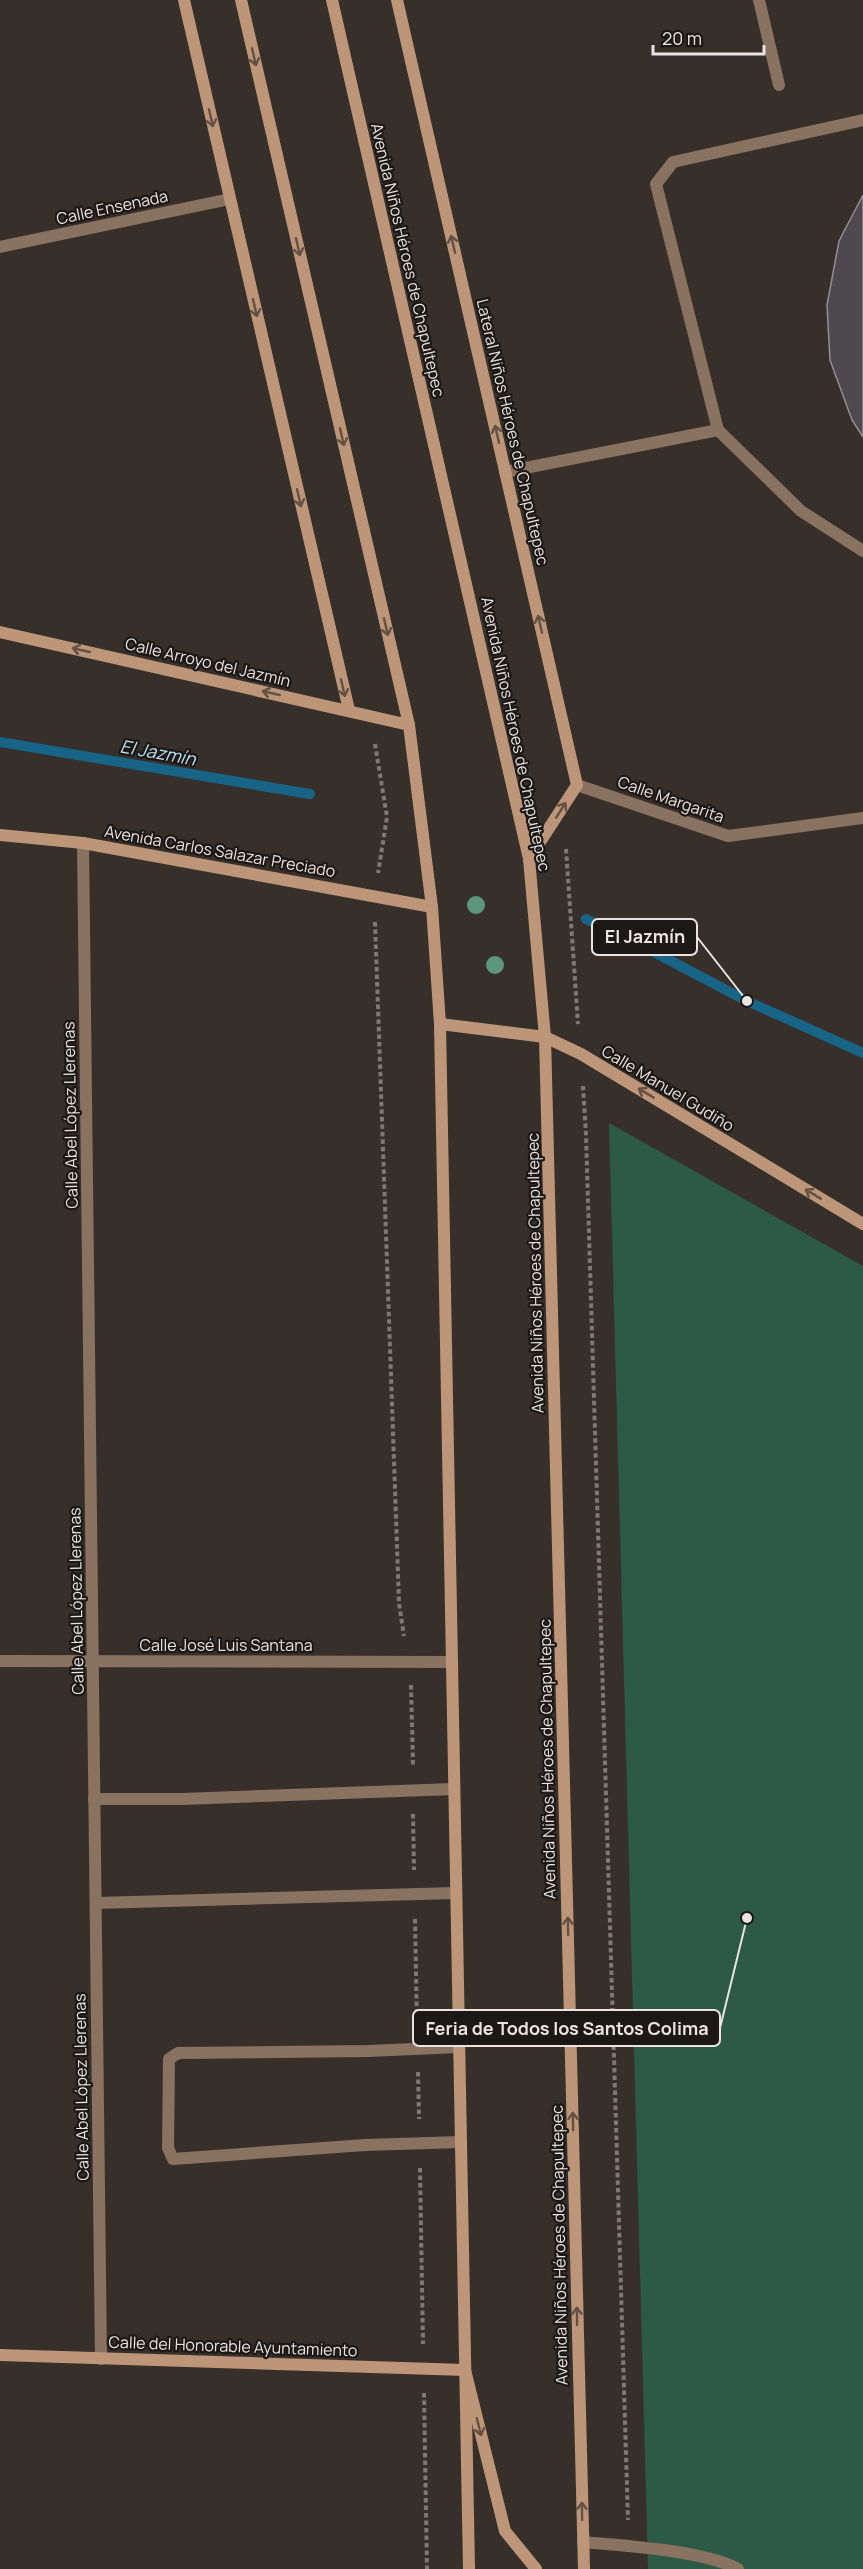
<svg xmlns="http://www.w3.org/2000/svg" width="863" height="2569" font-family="Manrope,sans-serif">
  <rect width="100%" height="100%" fill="#372f2a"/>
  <!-- green -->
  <polygon fill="#2d5a47" points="609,1123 863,1266 863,2569 648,2569"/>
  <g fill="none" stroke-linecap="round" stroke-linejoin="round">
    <!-- stream -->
    <g stroke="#176487" stroke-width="10">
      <polyline points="0,742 310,794"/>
      <polyline points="586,919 633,941 747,1001 863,1053"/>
    </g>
  </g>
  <!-- building -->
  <polygon fill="#4e484f" stroke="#948d95" stroke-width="1.5" points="863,195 863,437 852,420 830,360 827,305 839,241"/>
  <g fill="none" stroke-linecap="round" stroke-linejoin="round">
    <!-- path -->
    <g stroke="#7f7974" stroke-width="4" stroke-dasharray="4.5 3" stroke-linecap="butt">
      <polyline points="375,744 387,817 378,873"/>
      <polyline points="566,849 578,1024"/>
      <polyline points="375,922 399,1603 404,1636"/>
      <polyline points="583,1086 586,1135 628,2520"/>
      <polyline points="411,1685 413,1765"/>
      <polyline points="413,1814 414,1870"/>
      <polyline points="415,1919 417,2026"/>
      <polyline points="418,2072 419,2119"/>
      <polyline points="420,2168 423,2344"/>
      <polyline points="424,2393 427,2569"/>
    </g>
    <!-- lane -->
    <g stroke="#8a7260" stroke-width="12">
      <polyline points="718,430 656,184 673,162 863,120"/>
      <polyline points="505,472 718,430 801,511 863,551"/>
      <polyline points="94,1799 182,1799 454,1789"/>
      <polyline points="96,1903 456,1893"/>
      <polyline points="459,2047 368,2051 178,2053 169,2059 168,2148 173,2159 365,2145 461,2142"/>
      <path d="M 583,2542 C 624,2546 703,2550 738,2569"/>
    </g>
    <!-- street -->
    <g stroke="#8a7260" stroke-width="12">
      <polyline points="759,0 779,85"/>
      <polyline points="0,247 230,199"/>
      <polyline points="577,785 728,836 863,818"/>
      <polyline points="83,843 101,2359"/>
      <polyline points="0,1661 452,1662"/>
    </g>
    <!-- secondary -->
    <g stroke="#bd9679" stroke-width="12">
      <polyline points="184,0 349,710"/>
      <polyline points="241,0 409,725 432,907 440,1024 469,2569"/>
      <polyline points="332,0 529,859 545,1037 584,2569"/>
      <polyline points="397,0 577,785 529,859"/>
      <polyline points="0,632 409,725"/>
      <polyline points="0,835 83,843 432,907"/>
      <polyline points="440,1024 545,1037 581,1054 863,1224"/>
      <polyline points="0,2355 465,2370 505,2531 536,2569"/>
    </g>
  </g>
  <!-- trees -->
  <g fill="#5e967b">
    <circle cx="476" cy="905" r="9"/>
    <circle cx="495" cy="965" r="9"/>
  </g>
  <!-- one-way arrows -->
  <defs><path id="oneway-shaft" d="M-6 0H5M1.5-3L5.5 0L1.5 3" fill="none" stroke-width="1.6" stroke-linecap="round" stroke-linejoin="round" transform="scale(1.5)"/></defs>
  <g stroke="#645143">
    <use href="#oneway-shaft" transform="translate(254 57) rotate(77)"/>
    <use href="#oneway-shaft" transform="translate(211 118) rotate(77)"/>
    <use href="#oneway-shaft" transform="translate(453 244) rotate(-103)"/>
    <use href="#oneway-shaft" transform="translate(298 247) rotate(77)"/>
    <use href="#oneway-shaft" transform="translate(255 308) rotate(77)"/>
    <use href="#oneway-shaft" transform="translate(497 434) rotate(-103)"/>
    <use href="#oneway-shaft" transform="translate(342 437) rotate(77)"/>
    <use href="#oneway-shaft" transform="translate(299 498) rotate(77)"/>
    <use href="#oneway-shaft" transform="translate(540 624) rotate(-103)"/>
    <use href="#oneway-shaft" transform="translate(386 627) rotate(77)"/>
    <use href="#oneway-shaft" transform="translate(81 650) rotate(-167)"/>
    <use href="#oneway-shaft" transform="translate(343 688) rotate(77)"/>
    <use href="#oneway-shaft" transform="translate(271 693) rotate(-167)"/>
    <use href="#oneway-shaft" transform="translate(561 810) rotate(-58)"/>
    <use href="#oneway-shaft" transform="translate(646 1093) rotate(-149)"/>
    <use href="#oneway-shaft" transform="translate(813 1194) rotate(-149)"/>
    <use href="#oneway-shaft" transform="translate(568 1926) rotate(-91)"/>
    <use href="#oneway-shaft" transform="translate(573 2121) rotate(-91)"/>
    <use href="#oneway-shaft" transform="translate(577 2316) rotate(-91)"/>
    <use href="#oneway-shaft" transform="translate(479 2427) rotate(76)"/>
    <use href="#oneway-shaft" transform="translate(582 2511) rotate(-91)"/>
  </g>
  <g text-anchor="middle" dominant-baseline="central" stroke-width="4.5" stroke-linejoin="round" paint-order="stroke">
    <!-- street labels -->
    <g font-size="16" fill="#e9e4e1" stroke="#1b1816">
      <text transform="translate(112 207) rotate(-12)">Calle Ensenada</text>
      <text transform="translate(408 260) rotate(77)">Avenida Niños Héroes de Chapultepec</text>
      <text transform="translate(513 432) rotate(77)">Lateral Niños Héroes de Chapultepec</text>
      <text transform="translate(208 662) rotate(13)">Calle Arroyo del Jazmín</text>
      <text transform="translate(516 734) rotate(78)">Avenida Niños Héroes de Chapultepec</text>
      <text transform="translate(671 799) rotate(19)">Calle Margarita</text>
      <text transform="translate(220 851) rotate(10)">Avenida Carlos Salazar Preciado</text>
      <text transform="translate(668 1088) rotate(31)">Calle Manuel Gudiño</text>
      <text transform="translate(70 1115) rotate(-91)">Calle Abel López Llerenas</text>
      <text transform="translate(535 1273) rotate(-91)">Avenida Niños Héroes de Chapultepec</text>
      <text transform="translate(76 1601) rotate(-91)">Calle Abel López Llerenas</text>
      <text x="226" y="1645">Calle José Luis Santana</text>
      <text transform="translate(547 1759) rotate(-91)">Avenida Niños Héroes de Chapultepec</text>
      <text transform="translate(81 2087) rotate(-91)">Calle Abel López Llerenas</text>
      <text transform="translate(559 2245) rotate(-91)">Avenida Niños Héroes de Chapultepec</text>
      <text transform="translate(233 2346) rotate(2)">Calle del Honorable Ayuntamiento</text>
    </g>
    <!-- water labels -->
    <g font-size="18" font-style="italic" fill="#bee2f7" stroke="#1b1816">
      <text transform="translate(158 752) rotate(10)">El Jazmín</text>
    </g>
  </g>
  <!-- callouts -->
  <path fill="none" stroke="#e9e4e1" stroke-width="2" d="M747 1001L697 937M747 1918L720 2028"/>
  <g fill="#e9e4e1" stroke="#1b1816" stroke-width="2">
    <circle cx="747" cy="1001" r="6"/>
    <circle cx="747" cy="1918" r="6"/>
  </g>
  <g fill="#1b1816" stroke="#e9e4e1" stroke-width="2">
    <rect x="592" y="919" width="105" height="36" rx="6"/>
    <rect x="413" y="2010" width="307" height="36" rx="6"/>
  </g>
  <g font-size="18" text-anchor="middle" font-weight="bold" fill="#e9e4e1">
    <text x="645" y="943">El Jazmín</text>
    <text x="567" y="2035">Feria de Todos los Santos Colima</text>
  </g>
  <!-- scale -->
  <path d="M653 45v9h111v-9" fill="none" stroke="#e9e4e1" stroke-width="3"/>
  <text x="662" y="45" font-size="18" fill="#e9e4e1" stroke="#1b1816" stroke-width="4.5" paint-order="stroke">20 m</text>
</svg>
